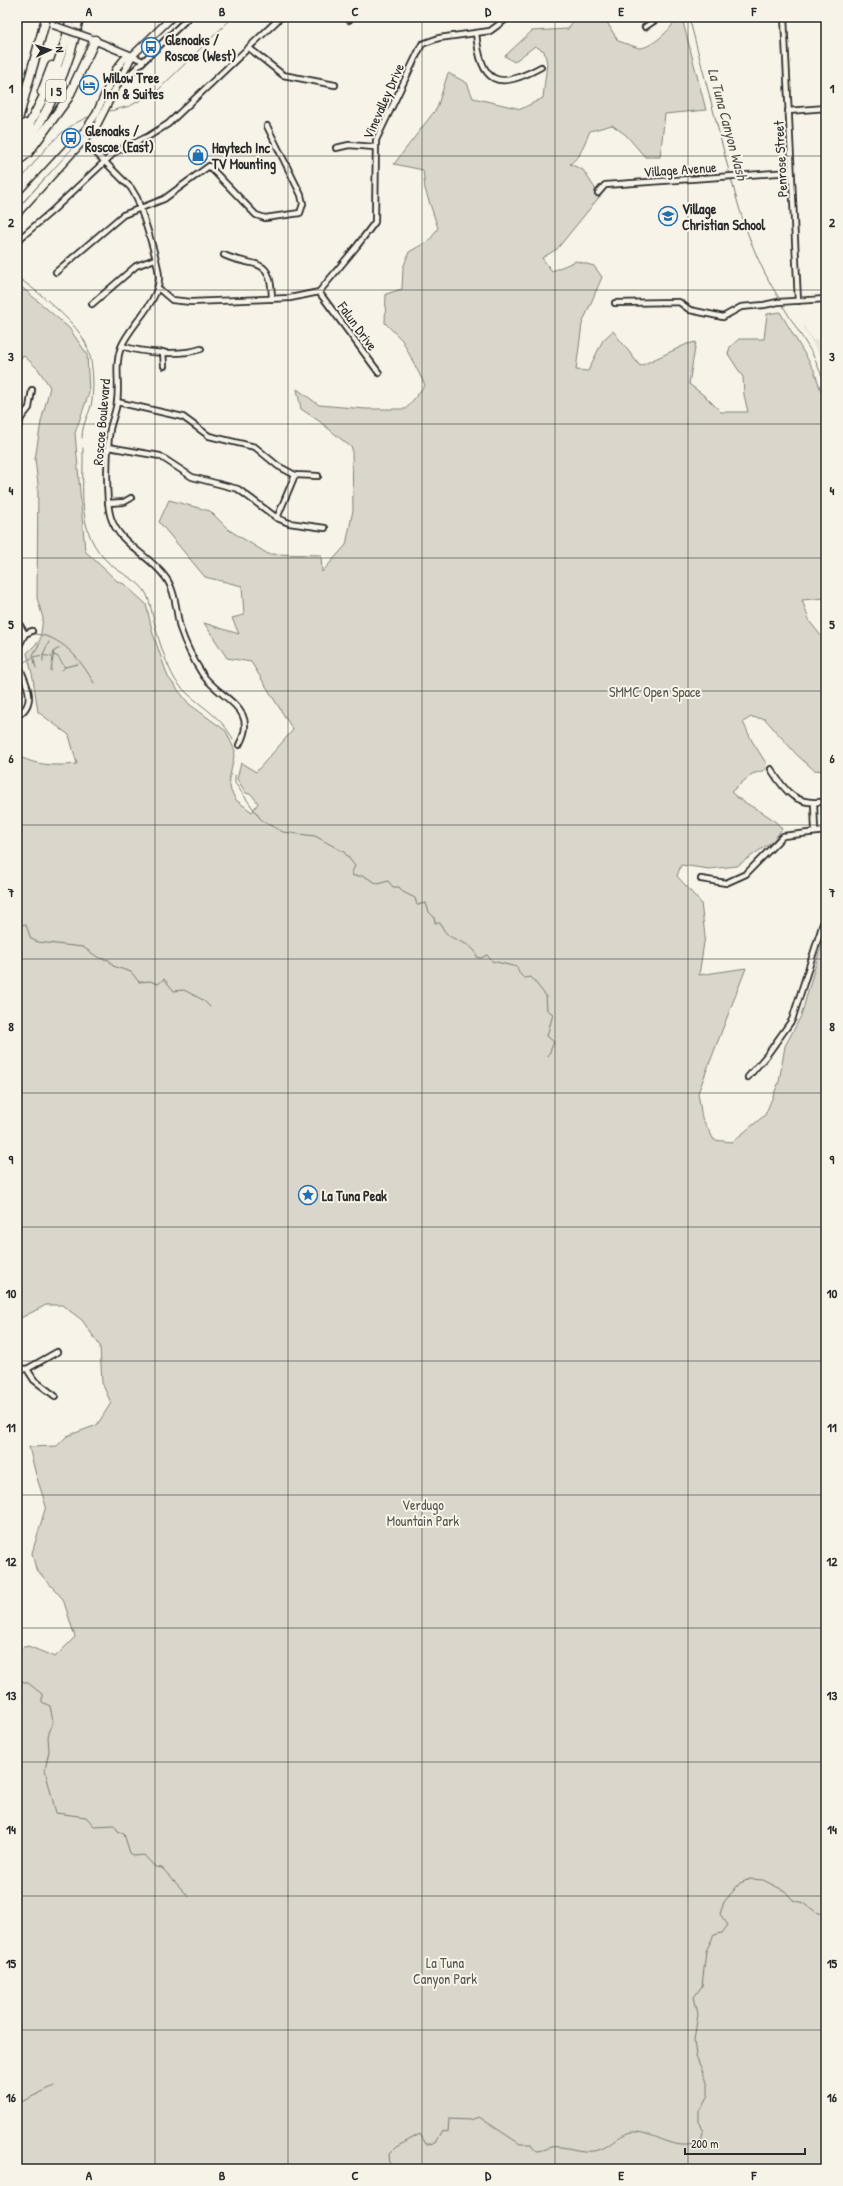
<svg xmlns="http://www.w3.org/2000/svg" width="843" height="2186" font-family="'Patrick Hand',sans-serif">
  <rect width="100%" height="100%" fill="#f7f3e8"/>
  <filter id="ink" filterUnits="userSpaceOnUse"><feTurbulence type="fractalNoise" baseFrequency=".025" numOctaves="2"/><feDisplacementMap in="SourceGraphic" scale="8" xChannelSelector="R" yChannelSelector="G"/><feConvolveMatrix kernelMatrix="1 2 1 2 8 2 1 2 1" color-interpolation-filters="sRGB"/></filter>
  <g filter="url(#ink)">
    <!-- built -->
    <polygon fill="#e8e4da" points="804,326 813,340 826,339 826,366 803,327"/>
    <!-- green -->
    <path fill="#dad6cc" stroke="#82807c" d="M 579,17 L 604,17 L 618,41 C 625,43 632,46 639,48 C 650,49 672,29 675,20 L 682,18 L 706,110 L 665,114 L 660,157 L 645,157 L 626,135 L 612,125 L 590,131 L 579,156 L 570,164 L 583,170 L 600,196 L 557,249 L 542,258 L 552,271 L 576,261 L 594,266 L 602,277 L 582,324 L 576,370 L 588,371 L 603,340 L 613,331 L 640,366 L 687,344 L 696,342 L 689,384 L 706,397 L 721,412 L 748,412 L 744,395 L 743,377 L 728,354 L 730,347 L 739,339 L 764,339 L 767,314 L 780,312 L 814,370 L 826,406 L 826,598 L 802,600 L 810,622 L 826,642 L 826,771 L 814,770 L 797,755 L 765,719 L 751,717 L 743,722 L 752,741 L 766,763 L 765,770 L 752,774 L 731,792 C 746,807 770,812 782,829 L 773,841 L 737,866 L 709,869 L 681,865 L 677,876 L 701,903 L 705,936 L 699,975 L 746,968 L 698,1093 L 702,1118 L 714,1140 L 732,1142 L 765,1115 L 779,1082 L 785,1046 L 801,1016 L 826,928 L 826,2169 L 17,2169 L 17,1649 L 28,1646 L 55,1657 L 75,1637 L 63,1599 L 36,1569 L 32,1553 L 46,1506 L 36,1475 L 29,1447 L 57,1446 L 67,1436 L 97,1425 L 111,1403 L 102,1383 L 100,1346 L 82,1320 L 62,1305 L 46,1305 L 17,1320 L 17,755 C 35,766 57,766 77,764 L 69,735 L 38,712 L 33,678 L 27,653 L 40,640 L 43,618 L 37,598 L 38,484 L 35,459 L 41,422 L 50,387 L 38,369 L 23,355 L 17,366 L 17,283 L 69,328 L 87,354 L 89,393 L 75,433 L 85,551 L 117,581 L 124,584 L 146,604 L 153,634 L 168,677 L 189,704 L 226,731 L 235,751 L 229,781 L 231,791 L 236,800 L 252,812 L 258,803 L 252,795 L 246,793 L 237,779 L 241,763 L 256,772 L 293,730 L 251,662 L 227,658 L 204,623 L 239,634 L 232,618 L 244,615 L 242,586 L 205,577 L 159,522 L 169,500 L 210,511 L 229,530 L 268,554 L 321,555 L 322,572 L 346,545 L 353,510 L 352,448 L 319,421 L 301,409 L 297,389 L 319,405 L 366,409 L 406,409 L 425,385 L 402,340 L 385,323 L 386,294 L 402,289 L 403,268 L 409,252 L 430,240 L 438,228 L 425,189 L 423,170 L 394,164 L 437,108 L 448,73 L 467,83 L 473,98 L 521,109 L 543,98 L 547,63 L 544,51 L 535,46 L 514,62 L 505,56 L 532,31 L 568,29 L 573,21 Z"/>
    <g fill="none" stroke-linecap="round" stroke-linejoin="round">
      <!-- stream -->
      <g stroke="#7a7874" stroke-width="1">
        <polyline points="689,17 730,175"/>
        <polyline points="110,111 130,106 157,91 233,17"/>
        <path d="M 731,178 C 742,222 756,262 780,300"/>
        <path d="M 17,185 C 38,158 55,131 88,117"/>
        <path d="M 17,277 C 36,290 75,321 85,342 C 93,358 94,382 92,400 C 91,413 82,421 82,438"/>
        <polyline points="781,303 812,353 826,385"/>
        <path d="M 83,448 C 84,491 75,533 110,564 C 122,575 140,580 147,595 C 151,604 152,615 155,625 C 158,639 168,669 176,681 C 192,703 223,715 233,740"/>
        <path d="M 32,634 C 61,634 81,660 94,683"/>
        <polyline points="53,655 57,656 65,667"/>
        <polyline points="43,661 43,654 49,642"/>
        <path d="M 20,665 C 31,657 39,653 52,657"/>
        <polyline points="36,668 33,655 40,643"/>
        <polyline points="62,670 65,667 78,664"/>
        <polyline points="51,671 54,651 60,648"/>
        <path d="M 235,775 L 235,783 L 262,821 L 283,832 L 315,836 L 344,852 L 355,866 L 352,872 L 353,876 L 364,876 L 378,884 L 388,881 L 393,887 L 399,887 L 403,892 L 415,898 L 417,905 L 426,903 L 429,912 L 434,917 L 435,923 L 440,923 C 442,927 444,931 447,934 C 455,942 475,943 477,957 L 481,958 L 487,955 L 492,961 L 517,967 L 519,973 L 524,978 L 531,977 L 546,996 L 547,1010 L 553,1014 L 547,1036 L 554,1042 L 548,1056"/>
        <polyline points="17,923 26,925 31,939 38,942 83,947 99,958 109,960 113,966 131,972 139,982 150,981 158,984 164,979 174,991 184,990 203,1000 210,1007"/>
        <polyline points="17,1680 28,1683 42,1694 42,1702 50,1706 53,1722 48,1736 49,1751 45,1770 56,1813 86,1817 94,1826 114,1825 118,1831 124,1834 130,1853 135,1856 144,1855 155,1867 162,1868 189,1897"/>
        <polyline points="17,2104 54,2086"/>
        <path d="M 383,2169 L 390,2166 L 389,2154 L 396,2147 L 420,2134 L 426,2144 L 435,2143 L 442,2130 L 448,2132 L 449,2119 L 470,2120 L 479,2117 L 520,2144 L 531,2144 L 536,2151 C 542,2151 546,2148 551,2147 C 564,2145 580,2153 594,2151 C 611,2149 620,2130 637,2132 C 661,2135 677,2153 701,2141 L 703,2132 L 699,2122 L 699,2111 L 708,2095 L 708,2084 L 696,2056 L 694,2040 L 698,2014 L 694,1997 L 702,1986 L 706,1951 L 714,1935 L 722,1933 L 728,1925 L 720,1914 L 724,1902 L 740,1883 L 750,1879 L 763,1880 L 785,1891 L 793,1900 L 804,1903 L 816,1912 L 826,1915"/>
      </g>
      <!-- minor casing -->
      <g stroke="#2b2b2b" stroke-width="8">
        <g id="minor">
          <polyline points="784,17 798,301"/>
          <polyline points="349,20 352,17"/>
          <polyline points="645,27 654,21 657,17"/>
          <path d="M 476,33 C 481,84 497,91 541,67"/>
          <polyline points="249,48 283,75 335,85"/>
          <polyline points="132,56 143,61"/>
          <polyline points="119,78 124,79 128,76 189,17"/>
          <polyline points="17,81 20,79"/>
          <polyline points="788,111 826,108"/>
          <path d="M 82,139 L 131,188 L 137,198 C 143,216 159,261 159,278 C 159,302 130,325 121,347 C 114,366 120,383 117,402 C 116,411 112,420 110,429 C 107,447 105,501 111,518 C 120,545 150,555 166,578 C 176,592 176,612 180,628 C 185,643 194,661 203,675 C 221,700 260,708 239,745"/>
          <polyline points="336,148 349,145 374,147"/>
          <polyline points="598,193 605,185 791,172"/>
          <polyline points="17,241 52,211 115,152 149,136 168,124 281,17"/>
          <path d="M 224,255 C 255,269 271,254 272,299"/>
          <polyline points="56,272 123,215 164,199 209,166 256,215 265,218 300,213 303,204 301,195 267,126"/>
          <polyline points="158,288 172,300 191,302 290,298 319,292 357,246 375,222 376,140 422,44 439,38 490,31 509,17"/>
          <polyline points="319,292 379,373"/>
          <polyline points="615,303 679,302 690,310 723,317 741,307 764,305 778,302 826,299"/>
          <polyline points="92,304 136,266 155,259"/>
          <path d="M 122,346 C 143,353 179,356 201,349"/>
          <polyline points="163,352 164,366"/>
          <polyline points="117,402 183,417 209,436 255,447 278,466 295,475 318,476"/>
          <polyline points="17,431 21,418 29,408 32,390"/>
          <polyline points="108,447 160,456 192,477 238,489 277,518 289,523 325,528"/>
          <polyline points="108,503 124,502 131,498"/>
          <polyline points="277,518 295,475"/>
          <polyline points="17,620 25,634"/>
          <polyline points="17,650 25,634 32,631"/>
          <path d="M 17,661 C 24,680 40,702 17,716"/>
          <path d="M 771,769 C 785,792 797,807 826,801"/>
          <polyline points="814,803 815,831"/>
          <polyline points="701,879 726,883 746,874 783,836 826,831"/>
          <polyline points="748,1077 767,1055 792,1020 826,914"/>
          <polyline points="17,1368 27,1369 57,1352"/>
          <polyline points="27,1369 34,1380 55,1396"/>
        </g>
      </g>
      <!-- secondary casing -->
      <g stroke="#2b2b2b" stroke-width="9">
        <g id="secondary">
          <polyline points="91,39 132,56"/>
          <polyline points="17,204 85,130 96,114 116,69 124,59 132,56 172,17"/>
          <polyline points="17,214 96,127 132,56"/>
        </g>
      </g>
      <!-- motorway casing -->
      <g stroke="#2b2b2b" stroke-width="11">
        <g id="motorway">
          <polyline points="54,74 66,40 71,17"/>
          <polyline points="42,92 52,66"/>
          <polyline points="48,95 58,70"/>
          <polyline points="17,123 45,22"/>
          <polyline points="26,131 48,88"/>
          <polyline points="17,137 25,124"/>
          <polyline points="17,149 31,128"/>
          <path d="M 17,158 C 47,117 70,67 79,17"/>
          <polyline points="19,160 28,153 68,98 95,40"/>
        </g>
      </g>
      <!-- minor -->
      <use href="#minor" stroke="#f7f3e8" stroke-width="4.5"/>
      <!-- secondary -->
      <use href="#secondary" stroke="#f7f3e8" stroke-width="6"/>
      <!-- motorway -->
      <use href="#motorway" stroke="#f7f3e8" stroke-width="8"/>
      <!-- secondary-bridge casing -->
      <g stroke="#2b2b2b" stroke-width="9" stroke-linecap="butt">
        <polyline id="secondary-bridge" points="53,25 90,38"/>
      </g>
      <!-- secondary-bridge -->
      <use href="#secondary-bridge" stroke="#f7f3e8" stroke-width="6"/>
    </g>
  </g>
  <!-- grid -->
  <path fill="none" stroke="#2b2b2b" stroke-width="1" stroke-opacity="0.55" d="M 155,17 L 155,2169M 288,17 L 288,2169M 422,17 L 422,2169M 555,17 L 555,2169M 688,17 L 688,2169M 17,156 L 826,156M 17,290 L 826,290M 17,424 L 826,424M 17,558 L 826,558M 17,691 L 826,691M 17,825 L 826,825M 17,959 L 826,959M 17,1093 L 826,1093M 17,1227 L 826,1227M 17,1361 L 826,1361M 17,1495 L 826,1495M 17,1628 L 826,1628M 17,1762 L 826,1762M 17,1896 L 826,1896M 17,2030 L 826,2030"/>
  <!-- icons -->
  <defs>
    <g id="bus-ring" transform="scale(1)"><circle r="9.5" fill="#f7f3e8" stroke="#1f6fb2" stroke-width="1.5"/><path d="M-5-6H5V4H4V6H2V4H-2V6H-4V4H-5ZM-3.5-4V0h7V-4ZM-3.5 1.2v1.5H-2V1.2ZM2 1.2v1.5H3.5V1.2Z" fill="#1f6fb2"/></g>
    <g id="hotel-ring" transform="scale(1)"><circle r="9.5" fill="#f7f3e8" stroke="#1f6fb2" stroke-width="1.5"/><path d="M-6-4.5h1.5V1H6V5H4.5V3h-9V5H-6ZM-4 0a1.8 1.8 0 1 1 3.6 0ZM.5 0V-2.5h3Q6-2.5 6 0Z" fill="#1f6fb2"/></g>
    <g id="shop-ring" transform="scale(1)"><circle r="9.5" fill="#f7f3e8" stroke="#1f6fb2" stroke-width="1.5"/><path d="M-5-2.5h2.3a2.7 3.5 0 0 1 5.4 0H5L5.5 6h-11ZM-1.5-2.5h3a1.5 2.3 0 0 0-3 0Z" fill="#1f6fb2"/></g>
    <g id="school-ring" transform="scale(1)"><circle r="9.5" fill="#f7f3e8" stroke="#1f6fb2" stroke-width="1.5"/><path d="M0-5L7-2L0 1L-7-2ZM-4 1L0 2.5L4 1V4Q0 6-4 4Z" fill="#1f6fb2"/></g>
    <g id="sight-ring" transform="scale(1)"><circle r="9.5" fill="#f7f3e8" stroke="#1f6fb2" stroke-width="1.5"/><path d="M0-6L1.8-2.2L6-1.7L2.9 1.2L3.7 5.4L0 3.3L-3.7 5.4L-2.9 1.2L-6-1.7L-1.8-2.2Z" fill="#1f6fb2"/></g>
  </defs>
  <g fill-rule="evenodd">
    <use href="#bus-ring" x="151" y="47"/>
    <use href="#hotel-ring" x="89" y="85"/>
    <use href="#bus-ring" x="71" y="138"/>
    <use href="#shop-ring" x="198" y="155"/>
    <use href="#school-ring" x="668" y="216"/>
    <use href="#sight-ring" x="308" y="1195"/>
  </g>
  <g text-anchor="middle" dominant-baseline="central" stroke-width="4" stroke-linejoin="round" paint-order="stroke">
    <!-- shield labels -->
    <rect fill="#f7f3e8" stroke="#686764" stroke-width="1" x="46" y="80" width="20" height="22" rx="3"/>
    <g font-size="13" font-weight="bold" fill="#2b2b2b">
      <text x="56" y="91">I 5</text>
    </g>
    <!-- poi labels -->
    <g font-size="14" font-weight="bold" fill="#2b2b2b" stroke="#f7f3e8" text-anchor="start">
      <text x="165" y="39">Glenoaks /<tspan x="165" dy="16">Roscoe (West)</tspan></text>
      <text x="103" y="77">Willow Tree<tspan x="103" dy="16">Inn &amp; Suites</tspan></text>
      <text x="85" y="130">Glenoaks /<tspan x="85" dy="16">Roscoe (East)</tspan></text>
      <text x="212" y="147">Haytech Inc<tspan x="212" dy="16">TV Mounting</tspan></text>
      <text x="682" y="208">Village<tspan x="682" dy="16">Christian School</tspan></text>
      <text x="322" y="1195">La Tuna Peak</text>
    </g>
    <!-- street labels -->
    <g font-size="14" fill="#2b2b2b" stroke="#f7f3e8">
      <text transform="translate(383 101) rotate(-66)">Vinevalley Drive</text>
      <text transform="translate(780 159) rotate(-93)">Penrose Street</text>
      <text transform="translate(680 169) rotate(-4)">Village Avenue</text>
      <text transform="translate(358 326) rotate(54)">Falun Drive</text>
      <text transform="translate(101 422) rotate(-85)">Roscoe Boulevard</text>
    </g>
    <!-- park labels -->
    <g font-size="14" fill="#575653" stroke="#f7f3e8">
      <text x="655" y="691">SMMC Open Space</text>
      <text x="423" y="1504">Verdugo<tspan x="423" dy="16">Mountain Park</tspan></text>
      <text x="445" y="1962">La Tuna<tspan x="445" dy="16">Canyon Park</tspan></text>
    </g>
    <!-- water labels -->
    <g font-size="15" font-style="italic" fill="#53524f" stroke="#f7f3e8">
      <text transform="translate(728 124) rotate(75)">La Tuna Canyon Wash</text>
    </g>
  </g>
  <!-- margin -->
  <rect width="843" height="2186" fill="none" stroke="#f7f3e8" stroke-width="44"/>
  <!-- north arrow -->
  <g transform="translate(50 50) rotate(86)" stroke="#f7f3e8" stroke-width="3" paint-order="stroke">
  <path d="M0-3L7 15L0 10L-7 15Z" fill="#2b2b2b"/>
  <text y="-6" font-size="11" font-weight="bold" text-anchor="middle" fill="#2b2b2b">N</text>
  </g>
  <!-- scale -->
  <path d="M685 2148v6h120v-6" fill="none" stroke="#2b2b2b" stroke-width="2"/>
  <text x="691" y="2148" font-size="12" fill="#2b2b2b" stroke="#f7f3e8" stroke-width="3" paint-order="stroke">200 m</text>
  <rect x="22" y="22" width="799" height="2142" fill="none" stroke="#2b2b2b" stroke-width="1.5"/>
  <g font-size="13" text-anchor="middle" font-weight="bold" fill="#2b2b2b">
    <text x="89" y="16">A</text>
    <text x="222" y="16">B</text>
    <text x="355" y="16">C</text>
    <text x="488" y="16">D</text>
    <text x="621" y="16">E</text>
    <text x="754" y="16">F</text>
    <text x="11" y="93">1</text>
    <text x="832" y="93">1</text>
    <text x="11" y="227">2</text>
    <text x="832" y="227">2</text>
    <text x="11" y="361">3</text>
    <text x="832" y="361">3</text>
    <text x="11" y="495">4</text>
    <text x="832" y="495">4</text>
    <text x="11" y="629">5</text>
    <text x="832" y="629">5</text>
    <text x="11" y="763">6</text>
    <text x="832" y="763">6</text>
    <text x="11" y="897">7</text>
    <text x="832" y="897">7</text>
    <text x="11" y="1031">8</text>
    <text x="832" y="1031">8</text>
    <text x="11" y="1164">9</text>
    <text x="832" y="1164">9</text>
    <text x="11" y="1298">10</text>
    <text x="832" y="1298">10</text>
    <text x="11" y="1432">11</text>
    <text x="832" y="1432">11</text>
    <text x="11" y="1566">12</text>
    <text x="832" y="1566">12</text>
    <text x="11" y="1700">13</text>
    <text x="832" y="1700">13</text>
    <text x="11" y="1834">14</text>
    <text x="832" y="1834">14</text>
    <text x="11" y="1968">15</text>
    <text x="832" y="1968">15</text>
    <text x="11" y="2102">16</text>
    <text x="832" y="2102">16</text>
    <text x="89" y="2180">A</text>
    <text x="222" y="2180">B</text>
    <text x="355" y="2180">C</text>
    <text x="488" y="2180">D</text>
    <text x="621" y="2180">E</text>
    <text x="754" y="2180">F</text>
  </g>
</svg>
